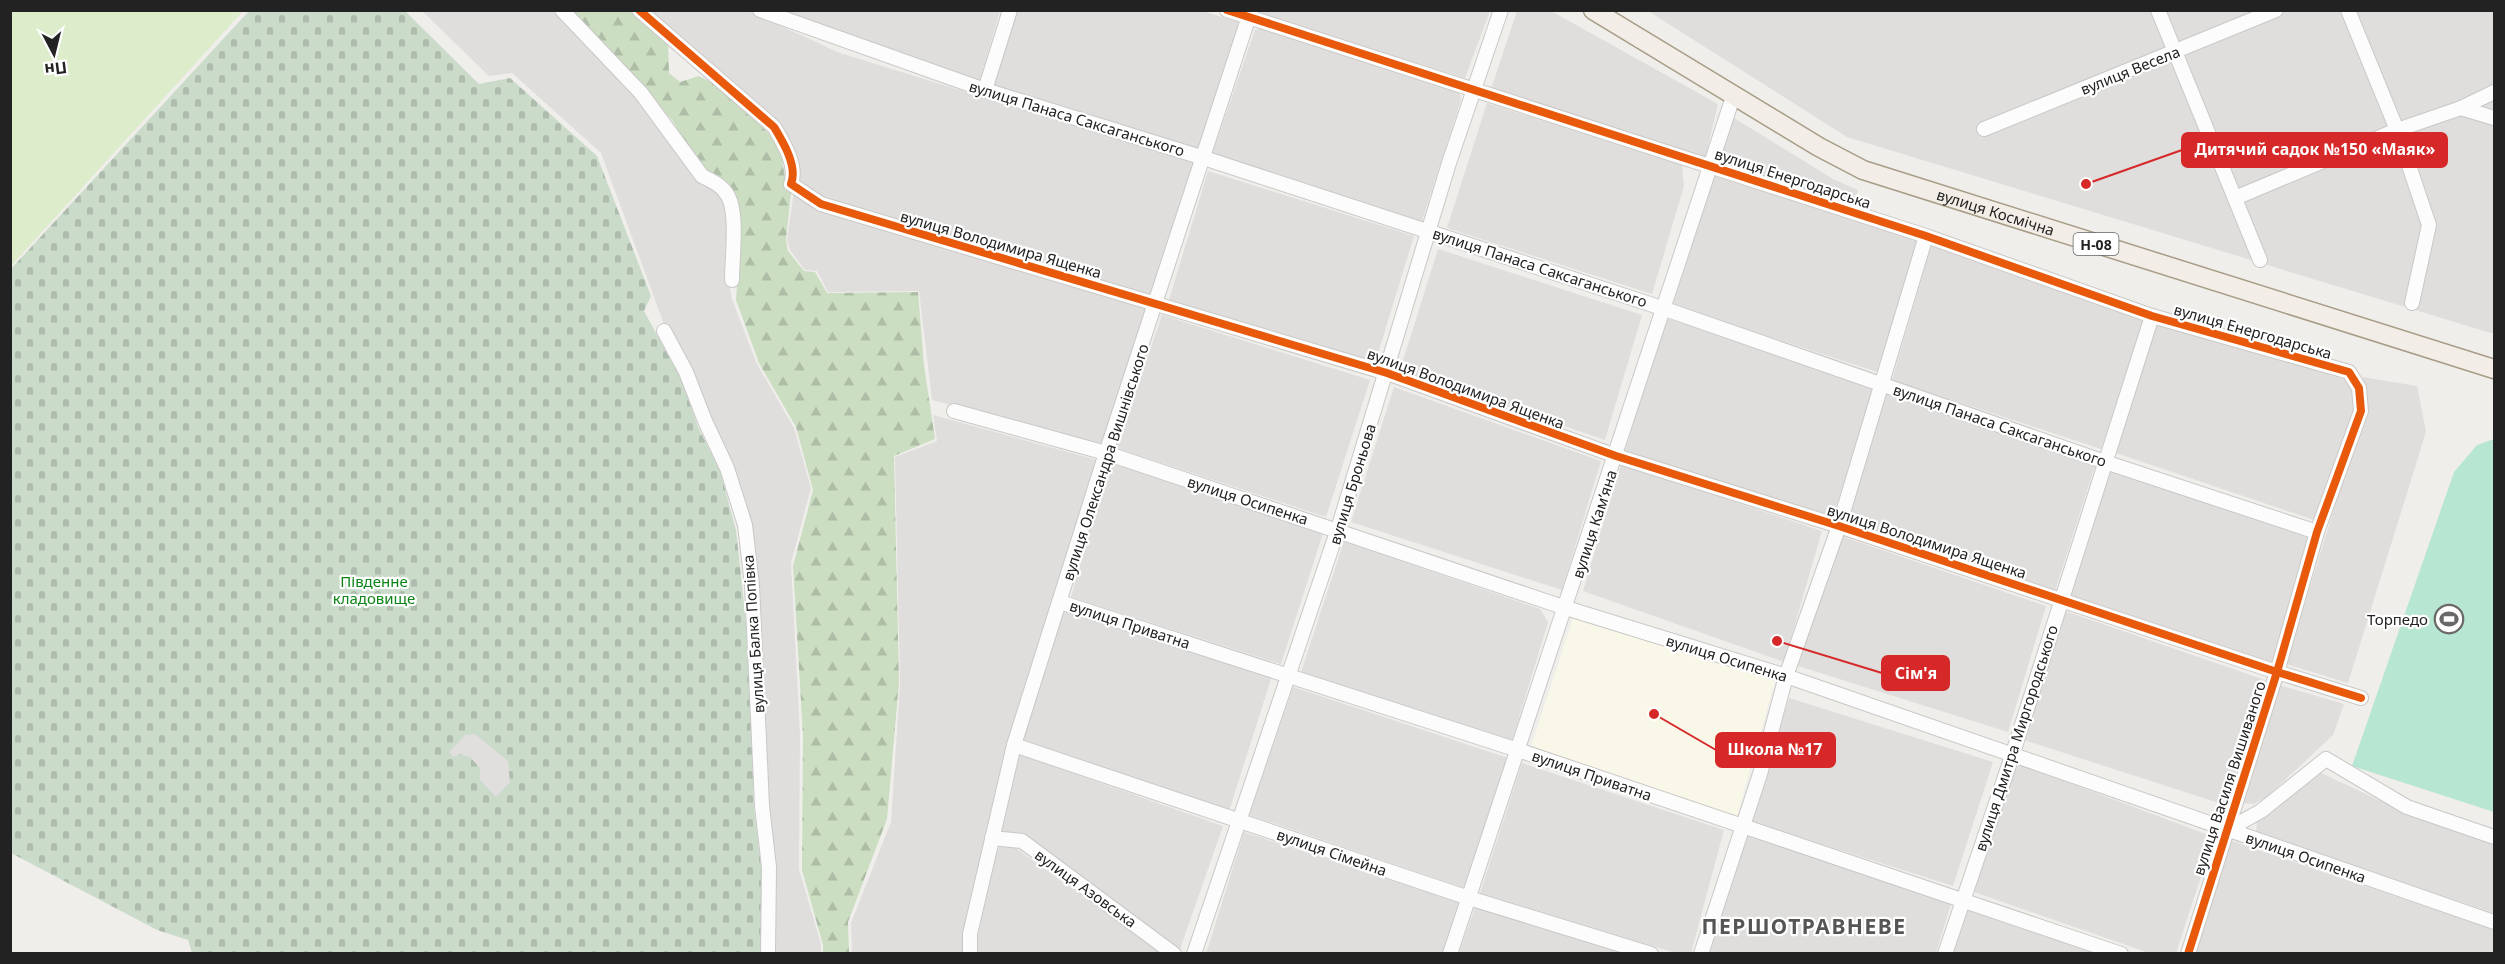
<svg xmlns="http://www.w3.org/2000/svg" width="2505" height="964" font-family="'Noto Sans',sans-serif">
  <defs>
    <pattern id="forest-firs" width="22" height="20" patternUnits="userSpaceOnUse" patternTransform="scale(1.5)"><rect width="22" height="20" fill="#cbdec1"/><path d="M5 1l3.5 6h-7zM16 11l3.5 6h-7z" fill="#aebea6"/></pattern>
    <pattern id="cemetery-stones" width="16" height="16" patternUnits="userSpaceOnUse" patternTransform="scale(1.5)"><rect width="16" height="16" fill="#cadbca"/><path d="M2 7V4a2 2 0 0 1 4 0v3zM10 15v-3a2 2 0 0 1 4 0v3z" fill="#adbcad"/></pattern>
  </defs>
  <rect width="100%" height="100%" fill="#f0eeeb"/>
  <!-- residential -->
  <g fill="#dfdedc">
    <polygon points="1256,10 1490,11 1465,78 1255,13"/>
    <polygon points="422,11 557,11 638,95 724,198 730,216 728,279 732,299 756,362 794,428 811,488 791,563 800,735 799,869 821,944 821,953 770,953 747,526 665,327 601,153 512,73 489,76"/>
    <polygon points="643,11 748,11 840,53 1196,163 1155,297 816,196 797,185 797,168 784,128"/>
    <polygon points="776,11 1000,11 979,83"/>
    <polygon points="1015,11 1202,11 1242,23 1199,153 992,87"/>
    <polygon points="1517,11 1551,11 1718,104 1705,159 1491,89"/>
    <polygon points="1648,11 2494,11 2494,334 1847,137"/>
    <polygon points="1265,27 1459,91 1461,100 1421,224 1215,158 1213,151 1255,30"/>
    <polygon points="1487,103 1682,165 1684,186 1652,294 1447,228"/>
    <polygon points="1734,118 1833,179 1858,190 1853,208 1718,162"/>
    <polygon points="1208,171 1414,236 1375,363 1169,300"/>
    <polygon points="1714,176 1918,240 1877,372 1673,305"/>
    <polygon points="794,191 1146,307 1103,444 932,400 919,291 828,292 817,271 805,270 790,250 787,239"/>
    <polygon points="1931,246 2143,321 2101,449 1892,380"/>
    <polygon points="1438,249 1642,315 1605,440 1400,370"/>
    <polygon points="1162,315 1370,380 1326,517 1116,448"/>
    <polygon points="1666,318 1874,386 1833,517 1625,451"/>
    <polygon points="2155,322 2346,380 2353,392 2354,412 2314,520 2116,453"/>
    <polygon points="2363,377 2417,386 2426,432 2348,683 2286,664 2365,409"/>
    <polygon points="1394,387 1601,461 1562,590 1351,522"/>
    <polygon points="1885,393 2095,466 2055,591 1848,524"/>
    <polygon points="933,415 1097,460 964,953 852,953 851,923 891,822 900,683 895,457 937,441"/>
    <polygon points="1109,462 1324,530 1281,664 1071,597"/>
    <polygon points="1621,464 1822,531 1784,662 1583,591"/>
    <polygon points="2107,467 2310,535 2273,663 2066,596"/>
    <polygon points="1841,536 2046,606 2008,732 1798,666"/>
    <polygon points="1344,541 1540,609 1548,622 1512,741 1301,672"/>
    <polygon points="1064,610 1271,679 1229,811 1023,741"/>
    <polygon points="2065,611 2265,680 2225,805 2024,740"/>
    <polygon points="2279,685 2344,704 2333,735 2268,796 2254,804 2240,803"/>
    <polygon points="1293,687 1508,758 1468,889 1249,815"/>
    <polygon points="1789,698 1993,762 1953,886 1749,821"/>
    <polygon points="1018,754 1223,826 1179,952 998,832"/>
    <polygon points="1522,763 1724,830 1691,953 1676,953 1480,893"/>
    <polygon points="2016,763 2214,837 2176,953 2149,953 1971,891"/>
    <polygon points="2319,772 2383,802 2494,840 2494,913 2256,832 2257,822"/>
    <polygon points="1244,832 1461,903 1443,953 1206,954"/>
    <polygon points="1750,835 1951,904 1936,953 1708,954 1740,842"/>
    <polygon points="2232,841 2494,930 2494,953 2194,954 2226,845"/>
    <polygon points="1002,845 1013,846 1160,953 974,954 996,851"/>
    <polygon points="1475,907 1621,953 1459,953"/>
    <polygon points="1962,908 2100,953 1948,954"/>
  </g>
  <!-- education -->
  <polygon fill="#f8f7e8" points="1573,618 1775,681 1737,816 1531,747"/>
  <!-- forest -->
  <polygon fill="url(#forest-firs)" points="569,11 632,11 668,42 669,73 680,82 699,76 727,91 772,137 781,154 786,183 791,193 786,239 788,251 804,271 815,272 827,293 918,292 924,365 935,439 894,456 899,682 887,819 848,922 849,953 823,953 823,945 802,870 803,736 793,566 813,490 796,427 759,363 736,300 738,270 736,206 729,184 701,168 672,120"/>
  <!-- cemetery -->
  <polygon fill="url(#cemetery-stones)" points="249,11 405,11 479,84 510,78 597,156 651,296 644,311 682,381 698,427 720,471 736,530 749,650 754,808 761,865 761,953 192,953 188,940 157,930 11,853 10,270"/>
  <!-- garden -->
  <polygon fill="#ddeccb" points="11,10 243,11 11,266 10,11"/>
  <!-- pitch -->
  <polygon fill="#b7e6d2" points="2494,439 2494,812 2352,766 2454,472 2477,445"/>
  <!-- parking -->
  <polygon fill="#e0dfde" points="475,734 508,761 510,782 496,797 480,780 480,768 470,757 460,754 454,757 449,752 465,735"/>
  <g fill="none" stroke-linecap="round" stroke-linejoin="round">
    <!-- minor casing -->
    <g stroke="#c9c8c7" stroke-width="16">
      <g id="minor">
        <path d="M 562,10 L 641,93 L 702,176 C 712,181 722,185 728,196 C 738,214 732,258 732,280"/>
        <path d="M 639,10 L 774,127 C 783,142 798,166 791,184 L 821,204 L 1387,373 L 1616,456 L 1839,526 L 2277,672 L 2361,698"/>
        <polyline points="760,10 985,90 1204,158 1662,308 2105,462 2317,532"/>
        <polyline points="1227,10 1926,236 2152,316 2349,372 2359,388 2361,411 2317,532 2277,672 2188,954"/>
        <polyline points="2158,10 2260,260"/>
        <polyline points="2348,10 2397,130 2429,225 2412,303"/>
        <polyline points="985,90 1010,10"/>
        <polyline points="2461,108 2494,118"/>
        <polyline points="1984,129 2276,10"/>
        <polyline points="2235,198 2397,130 2461,108 2494,92"/>
        <polyline points="664,331 686,372 705,421 727,468 745,525 752,585 762,806 769,867 768,954"/>
        <polyline points="954,411 1106,453 1566,608 1786,676 2494,922"/>
        <polyline points="1060,602 1518,750 2121,954"/>
        <polyline points="1014,745 1469,898 1651,954"/>
        <polyline points="2227,830 2261,811 2326,759 2407,807 2494,837"/>
        <polyline points="992,838 1022,841 1174,954"/>
        <polyline points="970,954 970,934 1014,745 1106,453 1251,10"/>
        <polyline points="1194,954 1338,529 1449,163 1501,10"/>
        <polyline points="1450,954 1734,94"/>
        <polyline points="1701,954 1760,774 1786,676 1839,526 1926,236"/>
        <polyline points="1945,954 2013,753 2152,316"/>
      </g>
    </g>
    <!-- major casing -->
    <g stroke="#a79c86" stroke-width="21">
      <g id="major">
        <path id="s1" d="M 1593,10 L 1819,147 L 1863,170 L 2494,369"/>
      </g>
    </g>
    <!-- minor -->
    <use href="#minor" stroke="#fdfcfc" stroke-width="14"/>
    <!-- major -->
    <use href="#major" stroke="#f3ede7" stroke-width="18"/>
    <!-- cycleway casing -->
    <g stroke="#fff" stroke-width="11">
      <g id="cycleway">
        <path d="M 639,10 L 774,127 C 783,142 798,166 791,184 L 821,204 L 1387,373 L 1616,456 L 1839,526 L 2277,672 L 2361,698"/>
        <polyline points="1227,10 1926,236 2152,316 2349,372 2359,388 2361,411 2317,532 2277,672 2188,954"/>
      </g>
    </g>
    <!-- cycleway -->
    <use href="#cycleway" stroke="#e8590c" stroke-width="8"/>
  </g>
  <!-- icons -->
  <defs>
    <g id="stadium-ring" transform="scale(1.5)"><circle r="9.5" fill="#fff" stroke="#6a6968" stroke-width="1.5"/><path d="M0-5a6.5 5 0 1 0 0 10a6.5 5 0 1 0 0-10ZM-3.5-1.8h7v3.6h-7Z" fill="#6a6968"/></g>
  </defs>
  <g fill-rule="evenodd">
    <use href="#stadium-ring" x="2449" y="619"/>
  </g>
  <g text-anchor="middle" dominant-baseline="central" stroke-width="4.5" stroke-linejoin="round" paint-order="stroke">
    <!-- shield labels -->
    <rect fill="#fff" stroke="#646464" stroke-width="1.5" x="2073.5" y="233" width="45" height="22" rx="4.5"/>
    <g font-size="14" font-weight="bold" fill="#222">
      <text x="2096" y="244">Н-08</text>
    </g>
    <!-- street labels -->
    <g font-size="15" fill="#222" stroke="#fff">
      <text transform="translate(2130 70) rotate(-22)">вулиця Весела</text>
      <text transform="translate(1077 118) rotate(17)">вулиця Панаса Саксаганського</text>
      <text transform="translate(1793 178) rotate(18)">вулиця Енергодарська</text>
      <text stroke="none"><textPath href="#s1" startOffset="453">вулиця Космічна</textPath></text>
      <text transform="translate(1001 244) rotate(16)">вулиця Володимира Ященка</text>
      <text transform="translate(1540 267) rotate(18)">вулиця Панаса Саксаганського</text>
      <text transform="translate(2253 331) rotate(16)">вулиця Енергодарська</text>
      <text transform="translate(1466 388) rotate(20)">вулиця Володимира Ященка</text>
      <text transform="translate(2000 425) rotate(19)">вулиця Панаса Саксаганського</text>
      <text transform="translate(1105 462) rotate(-72)">вулиця Олександра Вишнівського</text>
      <text transform="translate(1352 484) rotate(-73)">вулиця Броньова</text>
      <text transform="translate(1248 500) rotate(18)">вулиця Осипенка</text>
      <text transform="translate(1594 524) rotate(-72)">вулиця Кам’яна</text>
      <text transform="translate(1927 541) rotate(18)">вулиця Володимира Ященка</text>
      <text transform="translate(1130 624) rotate(18)">вулиця Приватна</text>
      <text transform="translate(753 634) rotate(-94)">вулиця Балка Попівка</text>
      <text transform="translate(1727 658) rotate(17)">вулиця Осипенка</text>
      <text transform="translate(2016 738) rotate(-72)">вулиця Дмитра Миргородського</text>
      <text transform="translate(1592 775) rotate(19)">вулиця Приватна</text>
      <text transform="translate(2229 778) rotate(-72)">вулиця Василя Вишиваного</text>
      <text transform="translate(1332 852) rotate(19)">вулиця Сімейна</text>
      <text transform="translate(2306 857) rotate(19)">вулиця Осипенка</text>
      <text transform="translate(1086 888) rotate(36)">вулиця Азовська</text>
    </g>
    <!-- park labels -->
    <g font-size="15" fill="#0c8416" stroke="#fff">
      <text x="374" y="581">Південне<tspan x="374" dy="17">кладовище</tspan></text>
    </g>
    <!-- poi labels -->
    <g font-size="15" fill="#222" stroke="#fff" text-anchor="end">
      <text x="2428" y="619">Торпедо</text>
    </g>
    <!-- district labels -->
    <g font-size="21" font-weight="bold" letter-spacing="1.5" fill="#555" stroke="#fff">
      <text x="1804" y="926">ПЕРШОТРАВНЕВЕ</text>
    </g>
  </g>
  <!-- callouts -->
  <path fill="none" stroke="#d62828" stroke-width="2" d="M2086 184L2182 150M1777 641L1882 673M1654 714L1716 750"/>
  <g fill="#d62828" stroke="#fff" stroke-width="2">
    <circle cx="2086" cy="184" r="6"/>
    <circle cx="1777" cy="641" r="6"/>
    <circle cx="1654" cy="714" r="6"/>
  </g>
  <g fill="#d62828" stroke="#d62828" stroke-width="2">
    <rect x="2182" y="133" width="265" height="34" rx="6"/>
    <rect x="1882" y="656" width="67" height="34" rx="6"/>
    <rect x="1716" y="733" width="119" height="34" rx="6"/>
  </g>
  <g font-size="16" text-anchor="middle" font-weight="bold" fill="#fff">
    <text x="2315" y="155">Дитячий садок №150 «Маяк»</text>
    <text x="1916" y="679">Сім'я</text>
    <text x="1775" y="755">Школа №17</text>
  </g>
  <!-- border -->
  <rect width="2505" height="964" fill="none" stroke="#222222" stroke-width="24"/>
  <!-- north arrow -->
  <g transform="translate(54 54) rotate(173)" stroke="#ffffff" stroke-width="4.5" paint-order="stroke">
  <path d="M0-4.5L10 22L0 15L-10 22Z" fill="#222222"/>
  <text y="-9" font-size="16" font-weight="bold" text-anchor="middle" fill="#222222">Пн</text>
  </g>
</svg>
